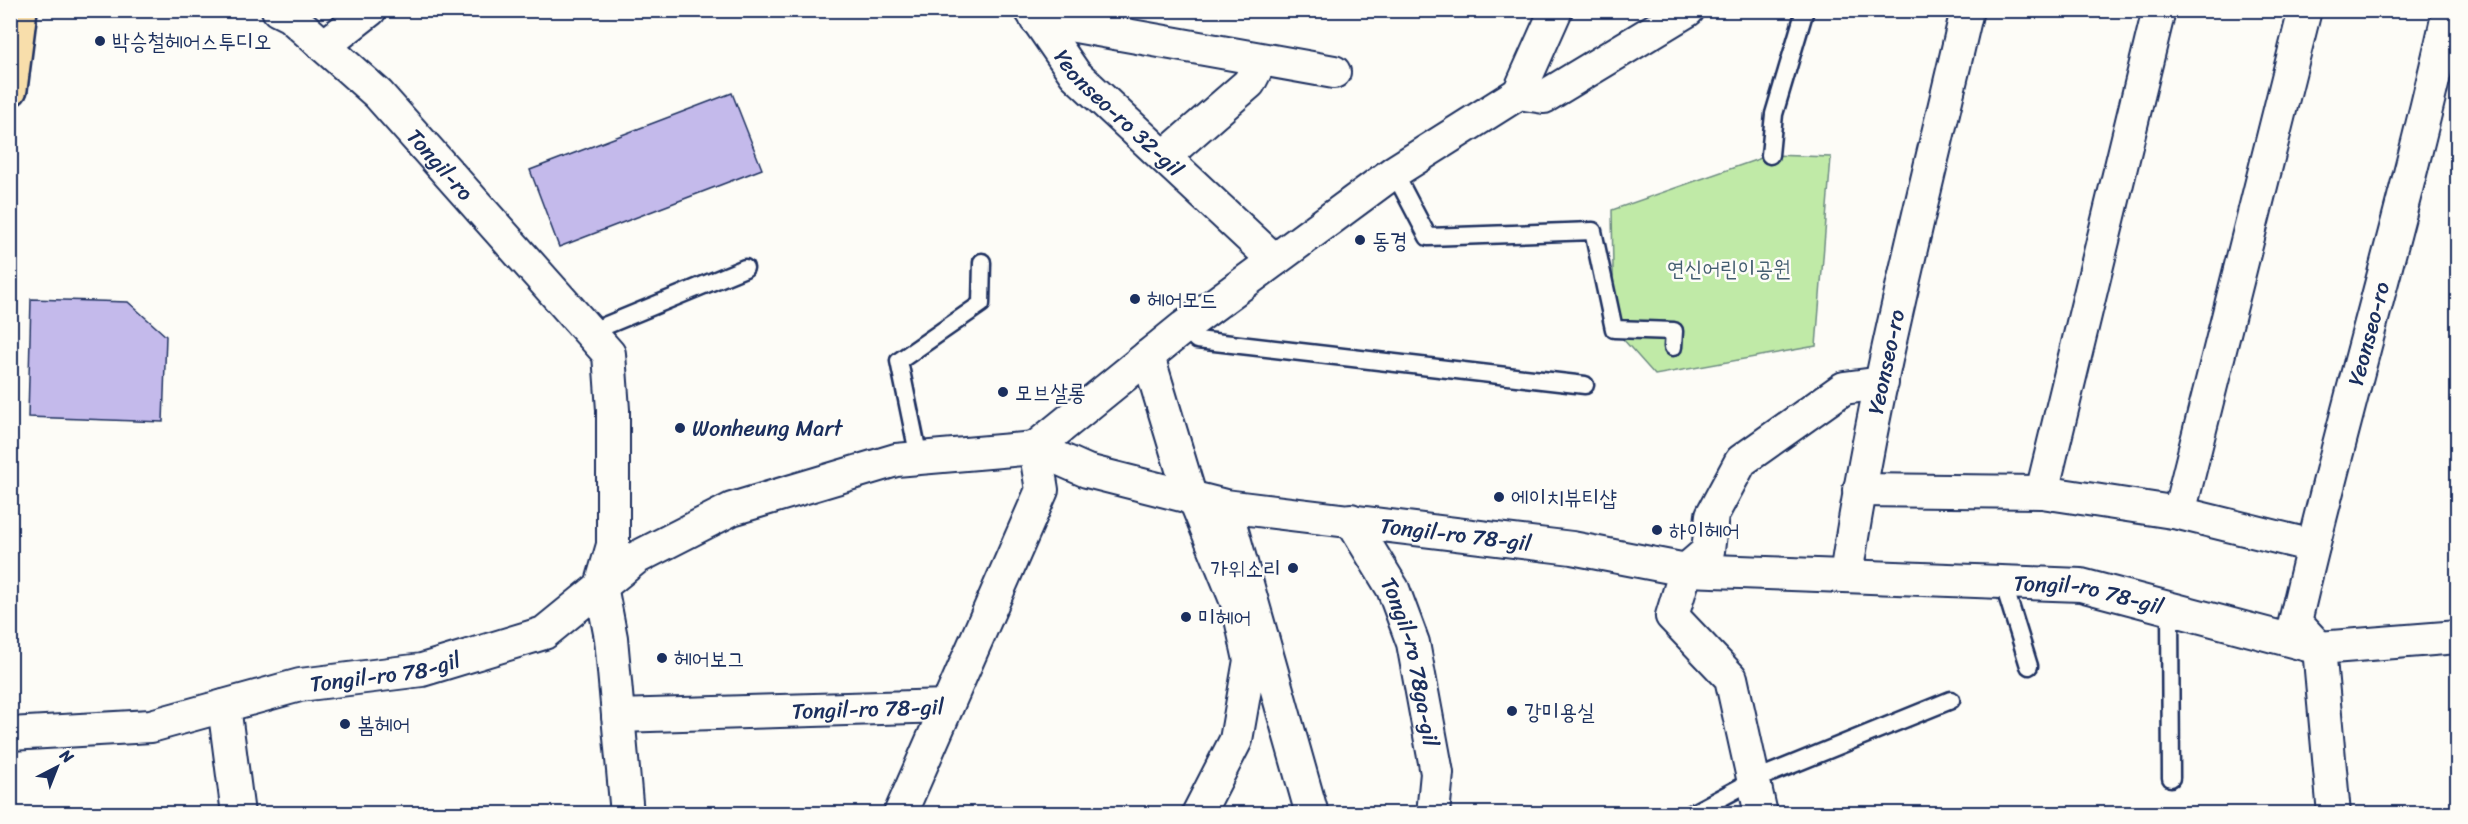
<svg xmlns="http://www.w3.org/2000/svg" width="2468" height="824" font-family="Sriracha,'Poor Story',sans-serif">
  <rect width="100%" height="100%" fill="#fdfcf7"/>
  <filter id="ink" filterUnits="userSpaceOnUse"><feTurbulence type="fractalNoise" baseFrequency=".0167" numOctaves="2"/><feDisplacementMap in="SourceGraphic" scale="12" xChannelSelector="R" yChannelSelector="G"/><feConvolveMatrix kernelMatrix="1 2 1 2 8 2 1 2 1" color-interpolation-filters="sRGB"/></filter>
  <g filter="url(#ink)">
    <!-- green -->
    <polygon fill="#c0eaa7" stroke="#6e8c82" stroke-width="1.5" points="1770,155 1831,157 1816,346 1655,375 1614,329 1612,210"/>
    <!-- building -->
    <g fill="#c4baeb" stroke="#1b2f5e" stroke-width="1.5">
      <polygon points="732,93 762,169 559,247 530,170"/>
      <polygon points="31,299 128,302 166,336 163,422 28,417"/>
    </g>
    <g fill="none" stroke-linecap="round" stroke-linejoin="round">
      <!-- service casing -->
      <g stroke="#1b2f5e" stroke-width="21">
        <g id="service">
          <polyline points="1770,155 1774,114 1805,10"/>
          <polyline points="1394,172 1428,237 1593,231 1614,329 1674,331 1673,347"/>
          <polyline points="1184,327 1197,340 1585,385"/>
          <polyline points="590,332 745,268"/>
          <polyline points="919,458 899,361 981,304 982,262"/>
          <polyline points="2003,582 2029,666"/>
          <polyline points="2170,610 2171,778"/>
          <polyline points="1691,814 1754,780 1951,700"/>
        </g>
      </g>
      <!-- minor casing -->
      <g stroke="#1b2f5e" stroke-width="36">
        <g id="minor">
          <path id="s1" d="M 278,10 L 290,16 L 378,94 L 609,354 L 613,410 L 613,545 L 601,586 L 611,638 L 627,814"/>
          <path id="s2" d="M 1031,10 L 1075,74 L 1274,260"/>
          <polyline points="1036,19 1334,72"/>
          <polyline points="324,46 370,10"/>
          <polyline points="1519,93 1556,10"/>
          <polyline points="1164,157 1249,83 1261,60"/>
          <polyline points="1148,356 1191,499"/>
          <polyline points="1859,490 2042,492 2179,513 2313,546"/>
          <polyline points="2042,492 2159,10"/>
          <polyline points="1195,500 1238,605 1250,660 1236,740 1198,814"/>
          <polyline points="1225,506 1312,814"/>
          <polyline points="2179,513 2305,10"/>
          <path id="s3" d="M 1351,520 L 1393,589 L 1413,643 L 1437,773 L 1433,814"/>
          <path id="s4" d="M 1686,570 L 2081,585 L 2319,648 L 2458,637"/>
          <polyline points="1686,570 1708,551 1712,515 1741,461 1844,388 1882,383"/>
          <path id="s5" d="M 1846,576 C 1874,386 1924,198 1967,10"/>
          <path id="s6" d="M 2319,648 L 2295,622 C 2342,417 2404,216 2449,10"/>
          <polyline points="2319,648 2334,814"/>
          <polyline points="224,706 238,814"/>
          <path id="s7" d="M 618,716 L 947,706"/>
          <path id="s8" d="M 10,734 L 151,726 L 300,685 L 422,670 L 544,633 L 636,558 L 732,509 L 896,460 L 1035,448 L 1087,471 L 1225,506 L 1572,548 L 1686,570 L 1672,616 L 1731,678 L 1761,814"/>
          <polyline points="900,814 1042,490 1035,448 1184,327 1394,172 1519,93 1544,97 1688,10"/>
        </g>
      </g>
      <!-- primary casing -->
      <g stroke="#1b2f5e" stroke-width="38">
        <polyline id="primary" points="10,89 20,10"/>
      </g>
      <!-- service -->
      <use href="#service" stroke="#fdfcf7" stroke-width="16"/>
      <!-- minor -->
      <use href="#minor" stroke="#fdfcf7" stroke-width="32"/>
      <!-- primary -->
      <use href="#primary" stroke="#f8deab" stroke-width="33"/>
    </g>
  </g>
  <!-- markers -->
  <g fill="#1b2f5e" stroke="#fdfcf7" stroke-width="2">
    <circle cx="100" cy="41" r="6"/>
    <circle cx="1360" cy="240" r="6"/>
    <circle cx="1135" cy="299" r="6"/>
    <circle cx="1003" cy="392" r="6"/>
    <circle cx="680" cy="428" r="6"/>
    <circle cx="1499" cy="497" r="6"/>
    <circle cx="1657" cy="530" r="6"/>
    <circle cx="1293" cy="568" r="6"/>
    <circle cx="1186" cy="617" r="6"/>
    <circle cx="662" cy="658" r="6"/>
    <circle cx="1512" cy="711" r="6"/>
    <circle cx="345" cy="724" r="6"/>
  </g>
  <g text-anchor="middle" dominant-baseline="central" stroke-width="5" stroke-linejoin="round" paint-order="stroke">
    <!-- poi labels -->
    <g font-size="22" fill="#1b2f5e" stroke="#fdfcf7" text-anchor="start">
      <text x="112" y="41">박승철헤어스투디오</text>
      <text x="1372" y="240">동경</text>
      <text x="1147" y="299">헤어모드</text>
      <text x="1015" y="392">모브살롱</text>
      <text x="692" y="428">Wonheung Mart</text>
      <text x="1511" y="497">에이치뷰티샵</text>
      <text x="1669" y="530">하이헤어</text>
      <text x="1281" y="568" text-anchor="end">가위소리</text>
      <text x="1198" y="617">미헤어</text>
      <text x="674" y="658">헤어보그</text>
      <text x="1524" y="711">강미용실</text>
      <text x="357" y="724">봄헤어</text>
    </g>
    <!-- street labels -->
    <g font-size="22" fill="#1b2f5e" stroke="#fdfcf7">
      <text stroke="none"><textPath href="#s2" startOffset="136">Yeonseo-ro 32-gil</textPath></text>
      <text stroke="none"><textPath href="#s1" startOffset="225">Tongil-ro</textPath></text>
      <text stroke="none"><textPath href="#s6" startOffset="333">Yeonseo-ro</textPath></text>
      <text stroke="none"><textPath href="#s5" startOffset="218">Yeonseo-ro</textPath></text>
      <text stroke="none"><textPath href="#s8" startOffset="1515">Tongil-ro 78-gil</textPath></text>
      <text stroke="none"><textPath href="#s4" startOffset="404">Tongil-ro 78-gil</textPath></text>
      <text stroke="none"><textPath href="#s3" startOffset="156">Tongil-ro 78ga-gil</textPath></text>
      <text stroke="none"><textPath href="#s8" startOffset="382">Tongil-ro 78-gil</textPath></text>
      <text stroke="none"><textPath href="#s7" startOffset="250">Tongil-ro 78-gil</textPath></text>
    </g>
    <!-- park labels -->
    <g font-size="22" fill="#445e70" stroke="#fdfcf7">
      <text x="1729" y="268">연신어린이공원</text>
    </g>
  </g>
  <!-- margin -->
  <rect width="2468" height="824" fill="none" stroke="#fdfcf7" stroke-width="36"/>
  <rect x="18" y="18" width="2432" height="788" fill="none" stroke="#1b2f5e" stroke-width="2" filter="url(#ink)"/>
  <!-- north arrow -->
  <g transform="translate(57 767) rotate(42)" stroke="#fdfcf7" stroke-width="4.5" paint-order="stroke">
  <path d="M0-4.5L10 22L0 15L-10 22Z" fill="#1b2f5e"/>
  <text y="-9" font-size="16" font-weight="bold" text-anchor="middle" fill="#1b2f5e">N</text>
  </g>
</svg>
